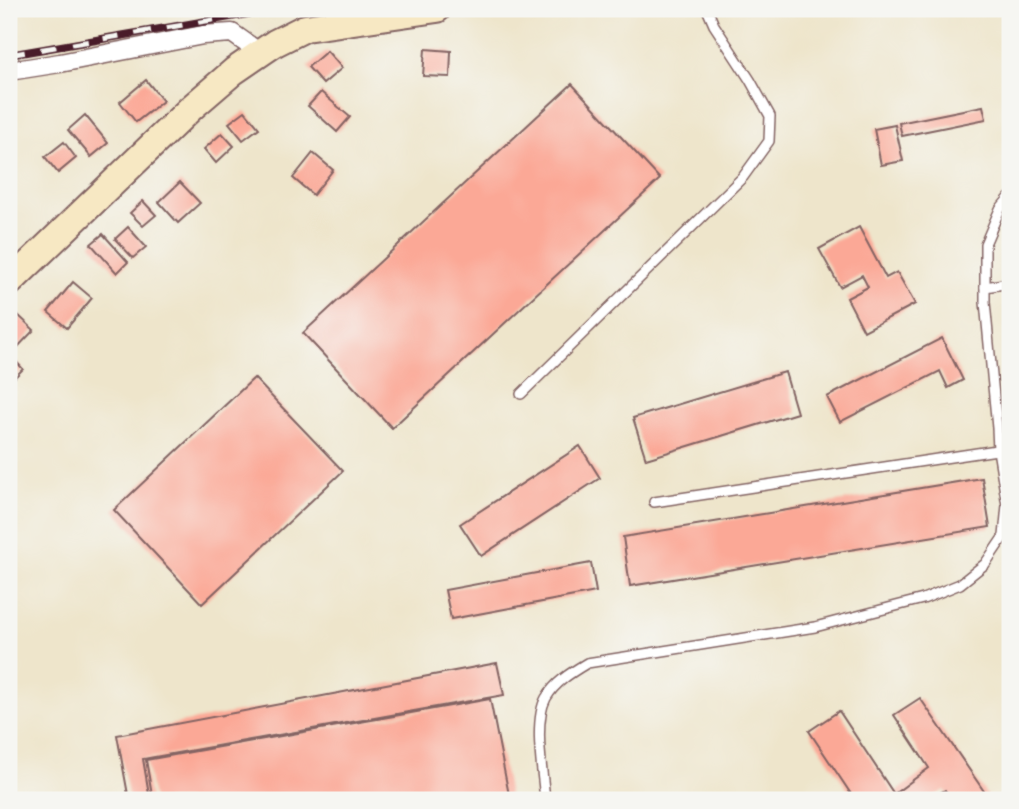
<svg xmlns="http://www.w3.org/2000/svg" width="1019" height="809" font-family="'Shantell Sans',sans-serif">
  <rect width="100%" height="100%" fill="#f6f6f2"/>
  <filter id="ink" filterUnits="userSpaceOnUse"><feTurbulence type="fractalNoise" baseFrequency=".0143" numOctaves="2"/><feDisplacementMap in="SourceGraphic" scale="14" xChannelSelector="R" yChannelSelector="G"/><feConvolveMatrix kernelMatrix="1 2 1 2 8 2 1 2 1" color-interpolation-filters="sRGB"/></filter>
  <filter id="wash" filterUnits="userSpaceOnUse"><feTurbulence type="fractalNoise" baseFrequency=".00686" numOctaves="4" result="noise"/><feDisplacementMap in="SourceGraphic" scale="28" xChannelSelector="R" yChannelSelector="G"/><feGaussianBlur stdDeviation="1.57" result="paint"/><feColorMatrix in="noise" values="0 0 0 0 0 0 0 0 0 0 0 0 0 0 0 0 0 1.4 0 .05"/><feComposite in="paint" operator="in"/></filter>
  <g filter="url(#wash)">
    <rect width="100%" height="100%" fill="#eee5cb"/>
    <g id="blocks">
      <!-- building -->
      <g fill="#fba896">
        <polygon points="425,49 451,51 450,77 423,76"/>
        <polygon points="327,51 342,68 323,84 308,67"/>
        <polygon points="146,80 163,101 136,122 120,102"/>
        <polygon points="572,84 660,179 392,428 303,333"/>
        <polygon points="321,92 350,117 337,132 308,106"/>
        <polygon points="983,106 986,119 902,136 899,123"/>
        <polygon points="245,111 259,128 243,140 229,123"/>
        <polygon points="85,115 108,143 91,157 68,130"/>
        <polygon points="895,125 903,161 881,165 874,129"/>
        <polygon points="222,133 234,146 216,163 204,149"/>
        <polygon points="64,142 76,158 58,173 45,157"/>
        <polygon points="313,153 333,170 313,195 293,178"/>
        <polygon points="180,182 200,203 178,223 159,202"/>
        <polygon points="143,201 156,215 143,226 130,213"/>
        <polygon points="128,227 146,247 133,258 115,239"/>
        <polygon points="859,227 886,278 897,272 915,304 864,331 847,298 868,287 862,275 840,287 819,249"/>
        <polygon points="103,234 128,262 117,273 91,244"/>
        <polygon points="73,282 92,298 67,328 48,312"/>
        <polygon points="17,314 34,330 12,353 9,350 9,323"/>
        <polygon points="942,338 963,380 948,388 940,371 840,422 827,397"/>
        <polygon points="9,354 23,369 9,383"/>
        <polygon points="785,372 797,413 646,459 633,418"/>
        <polygon points="254,378 343,471 202,604 114,510"/>
        <polygon points="580,446 600,478 481,556 460,524"/>
        <polygon points="982,478 990,527 630,586 623,537"/>
        <polygon points="591,563 596,592 451,619 445,590"/>
        <polygon points="497,663 504,695 143,759 150,800 129,800 117,735"/>
        <polygon points="920,698 990,800 951,800 945,790 927,800 855,800 809,731 839,711 894,794 929,768 894,715"/>
        <polygon points="490,699 510,800 153,800 146,760"/>
      </g>
    </g>
  </g>
  <g filter="url(#ink)">
    <use href="#blocks" fill-opacity="0" stroke="#836463" stroke-width="2"/>
    <g fill="none" stroke-linecap="round" stroke-linejoin="round">
      <!-- lane casing -->
      <g stroke="#836463" stroke-width="12">
        <g id="lane">
          <polyline points="985,287 1010,283"/>
          <polyline points="521,394 743,177 769,141 770,116 750,80 714,25 707,9"/>
          <polyline points="654,502 1010,448"/>
          <path d="M 545,800 C 543,773 533,722 546,698 C 555,682 572,672 587,663 L 815,627 L 923,599 L 960,584 L 985,564 L 1004,536 L 1007,505 L 998,450 L 997,428 L 985,302 L 985,244 L 1000,209 L 1010,197"/>
        </g>
      </g>
      <!-- street casing -->
      <g stroke="#836463" stroke-width="21">
        <polyline id="street" points="9,71 60,63 203,35 232,33 260,53"/>
      </g>
      <!-- secondary casing -->
      <g stroke="#836463" stroke-width="30">
        <polyline id="secondary" points="9,283 191,108 234,71 275,43 305,28 437,9"/>
      </g>
      <!-- lane -->
      <use href="#lane" stroke="#fff" stroke-width="9"/>
      <!-- street -->
      <use href="#street" stroke="#fff" stroke-width="18"/>
      <!-- secondary -->
      <use href="#secondary" stroke="#f7e8c3" stroke-width="26"/>
      <!-- rail casing -->
      <g stroke="#4a1f2b" stroke-width="8">
        <polyline id="rail" points="9,55 276,9"/>
      </g>
      <!-- rail -->
      <use href="#rail" stroke="#f6f6f2" stroke-width="5" stroke-dasharray="16" stroke-linecap="butt"/>
    </g>
  </g>
  <!-- margin -->
  <rect width="1019" height="809" fill="none" stroke="#f6f6f2" stroke-width="35"/>
</svg>
